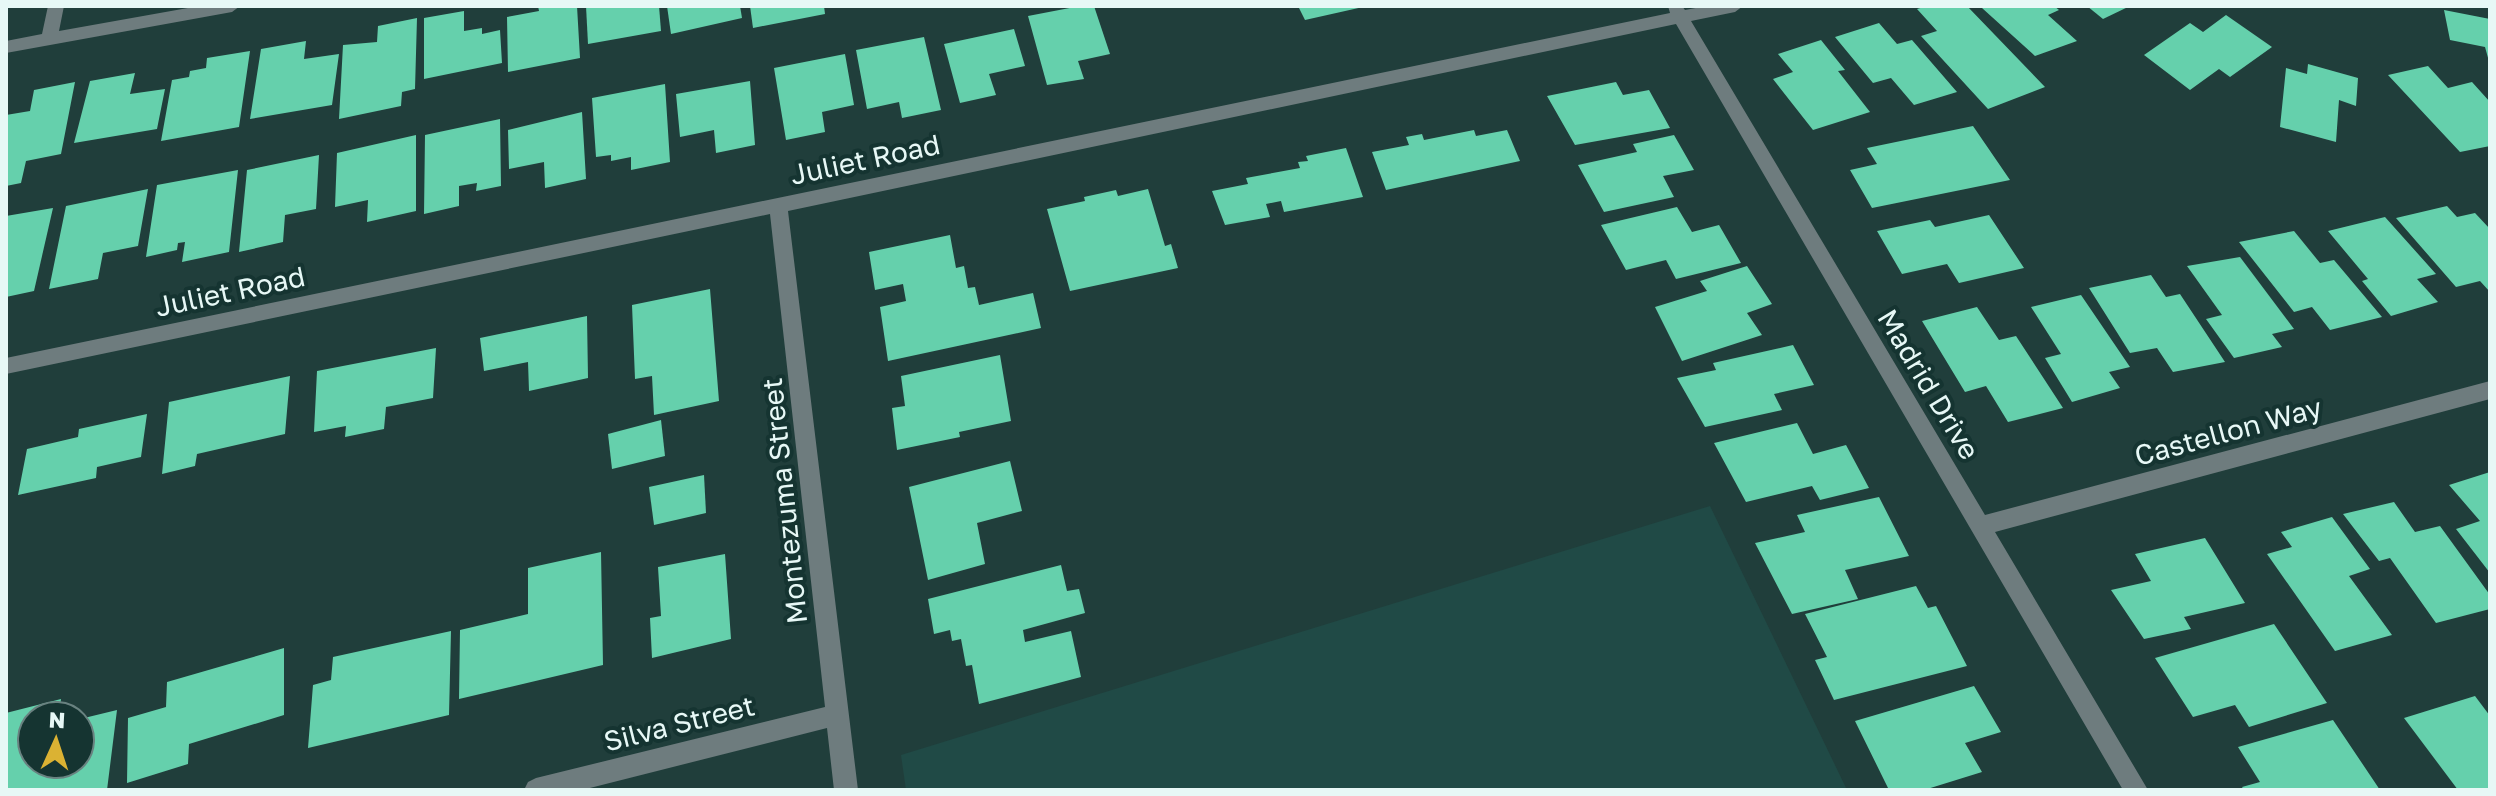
<svg xmlns="http://www.w3.org/2000/svg" width="2496" height="796" font-family="'Golos Text',sans-serif">
  <rect width="100%" height="100%" fill="#203e3b"/>
  <!-- built -->
  <polygon fill="#204a46" points="1710,506 1847,790 906,790 901,755"/>
  <!-- building -->
  <g fill="#65d0ac">
    <polygon points="538,6 577,6 580,58 508,72 507,17 539,11"/>
    <polygon points="586,6 659,6 661,31 588,44"/>
    <polygon points="667,6 740,6 742,18 671,34"/>
    <polygon points="750,6 824,6 825,14 753,28"/>
    <polygon points="1080,6 1094,6 1110,54 1078,61 1084,79 1047,85 1028,16"/>
    <polygon points="1298,6 1362,6 1363,7 1305,20"/>
    <polygon points="1927,6 1967,6 2045,87 1988,109 1921,36 1937,31 1917,9"/>
    <polygon points="1987,6 2054,6 2059,10 2048,15 2077,41 2035,56 1982,8"/>
    <polygon points="2087,6 2130,6 2103,19"/>
    <polygon points="2444,10 2490,19 2490,65 2485,47 2450,40"/>
    <polygon points="464,11 464,31 482,28 482,34 500,30 502,63 424,79 424,18"/>
    <polygon points="2226,15 2272,47 2230,77 2219,69 2190,90 2144,55 2190,23 2203,32"/>
    <polygon points="417,18 415,89 402,92 401,106 339,119 343,45 377,42 378,26"/>
    <polygon points="1879,23 1897,44 1912,40 1957,92 1914,105 1891,78 1873,83 1835,37"/>
    <polygon points="1014,29 1025,66 989,74 996,95 960,103 944,44"/>
    <polygon points="924,37 941,110 902,118 899,102 867,109 856,50"/>
    <polygon points="1821,40 1845,70 1838,71 1870,112 1813,130 1773,79 1793,72 1778,54"/>
    <polygon points="306,41 304,59 339,54 332,105 250,119 261,49"/>
    <polygon points="250,51 239,127 161,141 172,80 189,77 190,71 206,68 207,58"/>
    <polygon points="845,54 854,105 822,112 825,132 786,140 774,68"/>
    <polygon points="2308,64 2358,78 2356,106 2339,100 2336,142 2280,127 2286,68 2307,74"/>
    <polygon points="2428,66 2448,88 2472,82 2490,102 2490,146 2460,152 2388,75"/>
    <polygon points="135,73 130,94 165,89 157,129 74,143 90,81"/>
    <polygon points="750,81 755,145 716,153 714,130 680,137 676,94"/>
    <polygon points="75,82 61,154 26,161 21,183 6,186 6,115 30,111 34,90"/>
    <polygon points="1616,82 1623,95 1649,90 1670,128 1575,145 1547,96"/>
    <polygon points="665,84 670,162 631,170 631,157 611,161 611,155 596,157 592,98"/>
    <polygon points="582,112 586,179 545,188 544,162 509,169 508,130"/>
    <polygon points="500,119 501,186 476,191 477,183 459,186 459,206 424,214 425,135"/>
    <polygon points="1973,126 2010,180 1872,208 1850,170 1877,164 1867,148"/>
    <polygon points="1474,130 1476,136 1507,130 1520,161 1386,190 1372,152 1409,145 1406,137 1422,134 1424,140"/>
    <polygon points="416,135 416,211 367,222 368,200 335,207 337,153"/>
    <polygon points="1674,135 1694,170 1663,176 1674,197 1604,212 1578,165 1637,152 1633,144"/>
    <polygon points="1346,148 1363,197 1284,212 1281,201 1266,204 1270,217 1225,225 1212,191 1248,184 1246,178 1300,168 1298,162 1308,161 1306,156"/>
    <polygon points="319,155 316,209 285,215 283,242 239,252 247,170"/>
    <polygon points="238,170 229,252 182,262 185,242 178,243 177,250 146,257 157,185"/>
    <polygon points="148,189 138,246 103,253 98,279 49,289 66,206"/>
    <polygon points="1148,189 1165,246 1171,244 1178,268 1070,291 1047,209 1085,201 1084,197 1116,190 1118,196"/>
    <polygon points="2447,206 2457,217 2475,213 2490,229 2490,292 2480,281 2456,287 2396,218"/>
    <polygon points="1677,207 1692,232 1719,225 1741,263 1676,279 1666,260 1626,270 1601,225"/>
    <polygon points="53,208 34,291 6,297 6,216"/>
    <polygon points="1989,215 2024,268 1959,283 1947,264 1902,274 1877,231 1930,220 1935,227"/>
    <polygon points="2385,217 2436,274 2417,279 2438,302 2391,316 2362,281 2368,279 2328,231"/>
    <polygon points="2294,231 2320,263 2334,260 2382,317 2330,330 2312,307 2294,312 2239,242"/>
    <polygon points="950,235 956,268 964,266 968,288 975,287 979,305 1033,293 1041,328 888,361 880,307 906,301 903,284 875,290 869,252"/>
    <polygon points="2240,257 2294,329 2272,334 2282,347 2234,358 2206,319 2222,315 2187,266"/>
    <polygon points="1747,266 1772,304 1747,313 1762,335 1682,361 1655,307 1707,291 1700,281"/>
    <polygon points="2151,275 2166,297 2180,294 2225,362 2173,372 2157,348 2130,353 2089,288"/>
    <polygon points="710,289 719,401 654,415 652,376 635,379 632,305"/>
    <polygon points="2081,295 2130,367 2109,372 2120,388 2072,402 2045,358 2061,354 2031,307"/>
    <polygon points="1977,307 1999,340 2016,336 2063,408 2008,422 1986,386 1965,392 1922,321"/>
    <polygon points="587,316 588,378 529,391 528,362 484,371 480,338"/>
    <polygon points="1793,345 1814,385 1774,394 1782,410 1705,427 1677,378 1716,370 1713,363"/>
    <polygon points="436,348 433,398 386,407 384,429 345,437 346,426 314,432 317,371"/>
    <polygon points="1000,355 1011,421 959,432 960,437 897,450 892,408 905,406 901,376"/>
    <polygon points="290,376 285,434 197,454 195,466 162,474 169,402"/>
    <polygon points="147,414 141,457 97,467 96,478 18,495 27,449 78,437 79,429"/>
    <polygon points="661,420 665,456 612,469 608,434"/>
    <polygon points="1797,423 1813,454 1846,445 1869,488 1820,500 1812,486 1746,502 1714,443"/>
    <polygon points="1010,461 1022,511 977,523 985,564 928,580 909,487"/>
    <polygon points="2490,472 2490,573 2456,529 2480,521 2449,485"/>
    <polygon points="704,475 706,513 654,525 649,487"/>
    <polygon points="1879,497 1909,556 1845,570 1858,599 1792,614 1755,543 1805,532 1797,515"/>
    <polygon points="2394,502 2415,532 2440,526 2490,595 2490,609 2436,623 2390,558 2379,561 2343,514"/>
    <polygon points="2332,517 2370,569 2349,576 2392,635 2335,651 2267,554 2292,547 2281,532"/>
    <polygon points="2205,538 2245,603 2184,617 2191,629 2144,639 2111,590 2151,581 2135,554"/>
    <polygon points="601,552 603,665 459,699 460,630 528,614 528,568"/>
    <polygon points="725,554 731,639 652,658 650,618 661,616 658,567"/>
    <polygon points="1061,565 1067,591 1079,589 1085,613 1023,630 1025,642 1071,631 1081,677 979,704 972,665 966,666 961,639 952,641 950,630 934,634 928,599"/>
    <polygon points="1916,586 1928,608 1936,606 1967,666 1834,700 1815,660 1827,657 1805,614"/>
    <polygon points="2274,624 2327,703 2249,727 2235,705 2193,717 2155,658"/>
    <polygon points="451,631 449,715 308,748 313,685 331,680 333,657"/>
    <polygon points="284,648 284,715 189,744 188,764 127,783 128,718 166,707 167,682"/>
    <polygon points="1974,686 2001,732 1965,743 1982,772 1924,790 1889,790 1855,721"/>
    <polygon points="2475,696 2490,716 2490,790 2458,790 2404,718"/>
    <polygon points="61,699 59,716 32,716 32,764 80,764 80,719 117,710 107,790 6,790 6,713"/>
    <polygon points="2333,720 2380,790 2244,790 2242,787 2260,782 2238,747"/>
  </g>
  <g fill="none" stroke-linecap="round" stroke-linejoin="round">
    <!-- minor -->
    <g fill="#6e7c7e" fill-rule="evenodd">
      <polygon points="48,6 64,6 59,31 199,6 240,6 232,12 6,53 6,41 42,34"/>
      <polygon points="1668,6 1682,6 1685,10 1706,6 1743,6 1735,12 1691,21 1985,515 2490,381 2490,399 1995,532 2148,790 2123,790 1676,24 788,211 858,790 834,790 827,728 582,790 524,790 528,782 536,778 825,707 770,214 6,374 6,358 1670,13"/>
    </g>
  </g>
  <g text-anchor="middle" dominant-baseline="central" stroke-width="8" stroke-linejoin="round" paint-order="stroke">
    <!-- street labels -->
    <g font-size="28" fill="#e7f8f6" stroke="#153431">
      <text transform="translate(865 159) rotate(-12)">Juliet Road</text>
      <text transform="translate(230 291) rotate(-12)">Juliet Road</text>
      <text transform="translate(1929 384) rotate(59)">Madrid Drive</text>
      <text transform="translate(2228 431) rotate(-15)">Castellon Way</text>
      <text transform="translate(784 501) rotate(-96)">Montezuma Street</text>
      <text transform="translate(679 723) rotate(-14)">Silva Street</text>
    </g>
  </g>
  <!-- border -->
  <rect width="2496" height="796" fill="none" stroke="#e7f8f6" stroke-width="16"/>
  <!-- north arrow -->
  <g transform="translate(56 740) rotate(3)"><circle r="38" fill="#153431" stroke="#698280" stroke-width="2"/>
  <path d="M0-6L14 30L0 20L-14 30Z" fill="#dbb233"/>
  <text y="-12" font-size="22" font-weight="bold" text-anchor="middle" fill="#e7f8f6">N</text>
  </g>
</svg>
